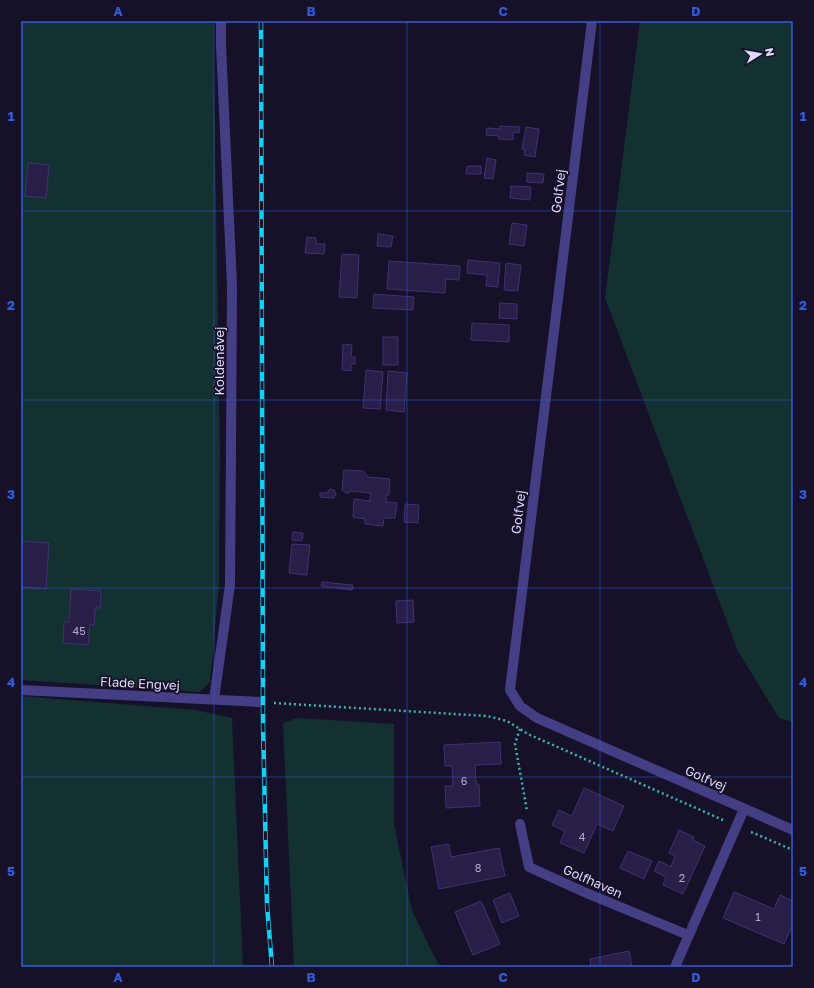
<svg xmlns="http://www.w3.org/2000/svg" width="814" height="988" font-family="'Golos Text',sans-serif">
  <rect width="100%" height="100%" fill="#161128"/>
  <!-- green -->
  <g fill="#143132">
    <polygon points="21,21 213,21 220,449 219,584 210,682 199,692 21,680"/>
    <polygon points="640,21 793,21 793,722 779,718 738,651 605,298"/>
    <polygon points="21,696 195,710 232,718 243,967 21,967"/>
    <polygon points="297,718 394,724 394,824 412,911 437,962 442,967 294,967 283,723"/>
  </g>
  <!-- building -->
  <g fill="#281e48" stroke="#413173">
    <polygon points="500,126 520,127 519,133 513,132 513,140 499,139 499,136 486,135 487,128 500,129"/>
    <polygon points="526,127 539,129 535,157 524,155 525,149 522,149"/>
    <polygon points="487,158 496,160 493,179 484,178"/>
    <polygon points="28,163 49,165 46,198 25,196"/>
    <polygon points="467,166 481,166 481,174 466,174"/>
    <polygon points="527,173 544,174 543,183 527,182"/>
    <polygon points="511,186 531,187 530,200 510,198"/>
    <polygon points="512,223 527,225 524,246 509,244"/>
    <polygon points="378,234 393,236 391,247 377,246"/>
    <polygon points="307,237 316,238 316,244 325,244 324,254 305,253"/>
    <polygon points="342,254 359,255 357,298 339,297"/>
    <polygon points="468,260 500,263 498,287 486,286 487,275 467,273"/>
    <polygon points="389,261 460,266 459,280 446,279 445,293 387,289"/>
    <polygon points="506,263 521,265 518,291 504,290"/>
    <polygon points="374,294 414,297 413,310 373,308"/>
    <polygon points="500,303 517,304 517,319 499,318"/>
    <polygon points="472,323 509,325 509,342 471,340"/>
    <rect x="383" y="337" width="15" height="28"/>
    <polygon points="343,344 352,345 351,357 355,357 355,364 351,364 351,371 342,370"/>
    <polygon points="366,370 383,372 380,409 363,408"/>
    <polygon points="388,371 407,373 404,412 386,410"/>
    <polygon points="344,470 363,471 368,477 390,479 389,495 386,495 386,502 397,503 395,518 384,518 383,526 365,524 365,519 353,517 354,499 370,501 371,493 350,491 349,493 346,493 342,490"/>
    <polygon points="330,489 334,490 336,494 334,498 320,497 320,493 327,493"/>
    <polygon points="405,504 419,505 418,523 404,522"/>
    <polygon points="293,532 303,533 302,541 292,540"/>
    <polygon points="21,541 49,543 46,589 21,587"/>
    <polygon points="292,544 310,545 307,575 289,573"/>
    <polygon points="322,582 353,585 352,590 321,586"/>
    <polygon points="71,589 101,591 100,608 95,608 94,625 90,624 88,645 63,643 64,622 69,622"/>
    <polygon points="413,600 414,622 397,623 396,601"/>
    <polygon points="500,742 501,764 475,765 476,784 479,784 480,806 446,808 445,786 453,786 452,766 445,766 444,745"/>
    <polygon points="584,788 624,806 613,831 597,824 584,853 560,843 565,831 552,825 559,810 572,816"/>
    <polygon points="679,830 694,837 693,840 705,846 683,894 663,885 666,877 654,871 659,861 671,867 675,856 669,853"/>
    <polygon points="449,844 451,857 499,848 505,876 439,889 431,847"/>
    <polygon points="628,851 652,861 644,879 620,868"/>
    <polygon points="734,892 774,909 780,895 793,901 793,924 784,944 723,918"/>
    <polygon points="510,893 519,916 502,923 493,900"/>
    <polygon points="481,901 500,944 473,955 455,912"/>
    <polygon points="629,951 632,967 591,967 590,959"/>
  </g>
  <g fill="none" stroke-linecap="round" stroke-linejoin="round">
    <!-- path -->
    <g stroke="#35b6b4" stroke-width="2.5" stroke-dasharray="2 3" stroke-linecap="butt">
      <polyline points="274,703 487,716 507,721 528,734 723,820"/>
      <polyline points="520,729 515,744 527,811"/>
      <polyline points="751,832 793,850"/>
    </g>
    <!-- minor -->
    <g stroke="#443e85" stroke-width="10">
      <polyline points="592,21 510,690 520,706 537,718 793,830"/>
      <polyline points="21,690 259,702"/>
      <polyline points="214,699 230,585 231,449 232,285 221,45 221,21"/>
      <polyline points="520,824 529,867 584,892 688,935"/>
      <polyline points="675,967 744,809"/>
    </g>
    <!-- rail casing -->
    <g stroke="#0dd4f6" stroke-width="4.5">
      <polyline id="rail" points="261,21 263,724 267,905 272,967"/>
    </g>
    <!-- rail -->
    <use href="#rail" stroke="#161128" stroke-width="3" stroke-dasharray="9" stroke-linecap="butt"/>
  </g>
  <!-- grid -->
  <path fill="none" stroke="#305cdc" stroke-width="1" stroke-opacity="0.55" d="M 214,21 L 214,967M 407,21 L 407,967M 600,21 L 600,967M 21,211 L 793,211M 21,400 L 793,400M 21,588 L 793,588M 21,777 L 793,777"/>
  <g text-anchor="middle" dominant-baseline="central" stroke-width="3.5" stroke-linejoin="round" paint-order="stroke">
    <!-- number labels -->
    <g font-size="11" fill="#b1aad0">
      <text x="79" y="630">45</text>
      <text x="464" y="780">6</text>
      <text x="582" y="836">4</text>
      <text x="478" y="867">8</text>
      <text x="682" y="877">2</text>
      <text x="758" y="916">1</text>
    </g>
    <!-- street labels -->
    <g font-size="13" fill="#dfd9fe" stroke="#161128">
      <text transform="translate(558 191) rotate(-83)">Golfvej</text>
      <text transform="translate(219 361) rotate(-90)">Koldenåvej</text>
      <text transform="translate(518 512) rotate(-83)">Golfvej</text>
      <text transform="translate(140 683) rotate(3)">Flade Engvej</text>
      <text transform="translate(706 778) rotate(24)">Golfvej</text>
      <text transform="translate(593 881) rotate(24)">Golfhaven</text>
    </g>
  </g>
  <!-- border -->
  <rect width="814" height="988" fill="none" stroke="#161128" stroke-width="44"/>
  <!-- north arrow -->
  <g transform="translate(760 54) rotate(79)" stroke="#161128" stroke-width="3" paint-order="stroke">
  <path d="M0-3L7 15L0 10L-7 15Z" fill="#dfd9fe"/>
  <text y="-6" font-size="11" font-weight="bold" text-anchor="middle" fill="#dfd9fe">N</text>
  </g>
  <rect x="22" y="22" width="770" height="944" fill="none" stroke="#305cdc" stroke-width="1.5"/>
  <g font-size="13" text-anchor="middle" font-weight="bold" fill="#305cdc">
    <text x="118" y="16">A</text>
    <text x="311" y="16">B</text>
    <text x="503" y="16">C</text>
    <text x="696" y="16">D</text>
    <text x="11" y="121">1</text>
    <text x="803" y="121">1</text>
    <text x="11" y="310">2</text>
    <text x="803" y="310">2</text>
    <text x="11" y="499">3</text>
    <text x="803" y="499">3</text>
    <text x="11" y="687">4</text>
    <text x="803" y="687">4</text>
    <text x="11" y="876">5</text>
    <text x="803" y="876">5</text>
    <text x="118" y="982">A</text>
    <text x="311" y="982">B</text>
    <text x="503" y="982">C</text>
    <text x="696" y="982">D</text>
  </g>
</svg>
